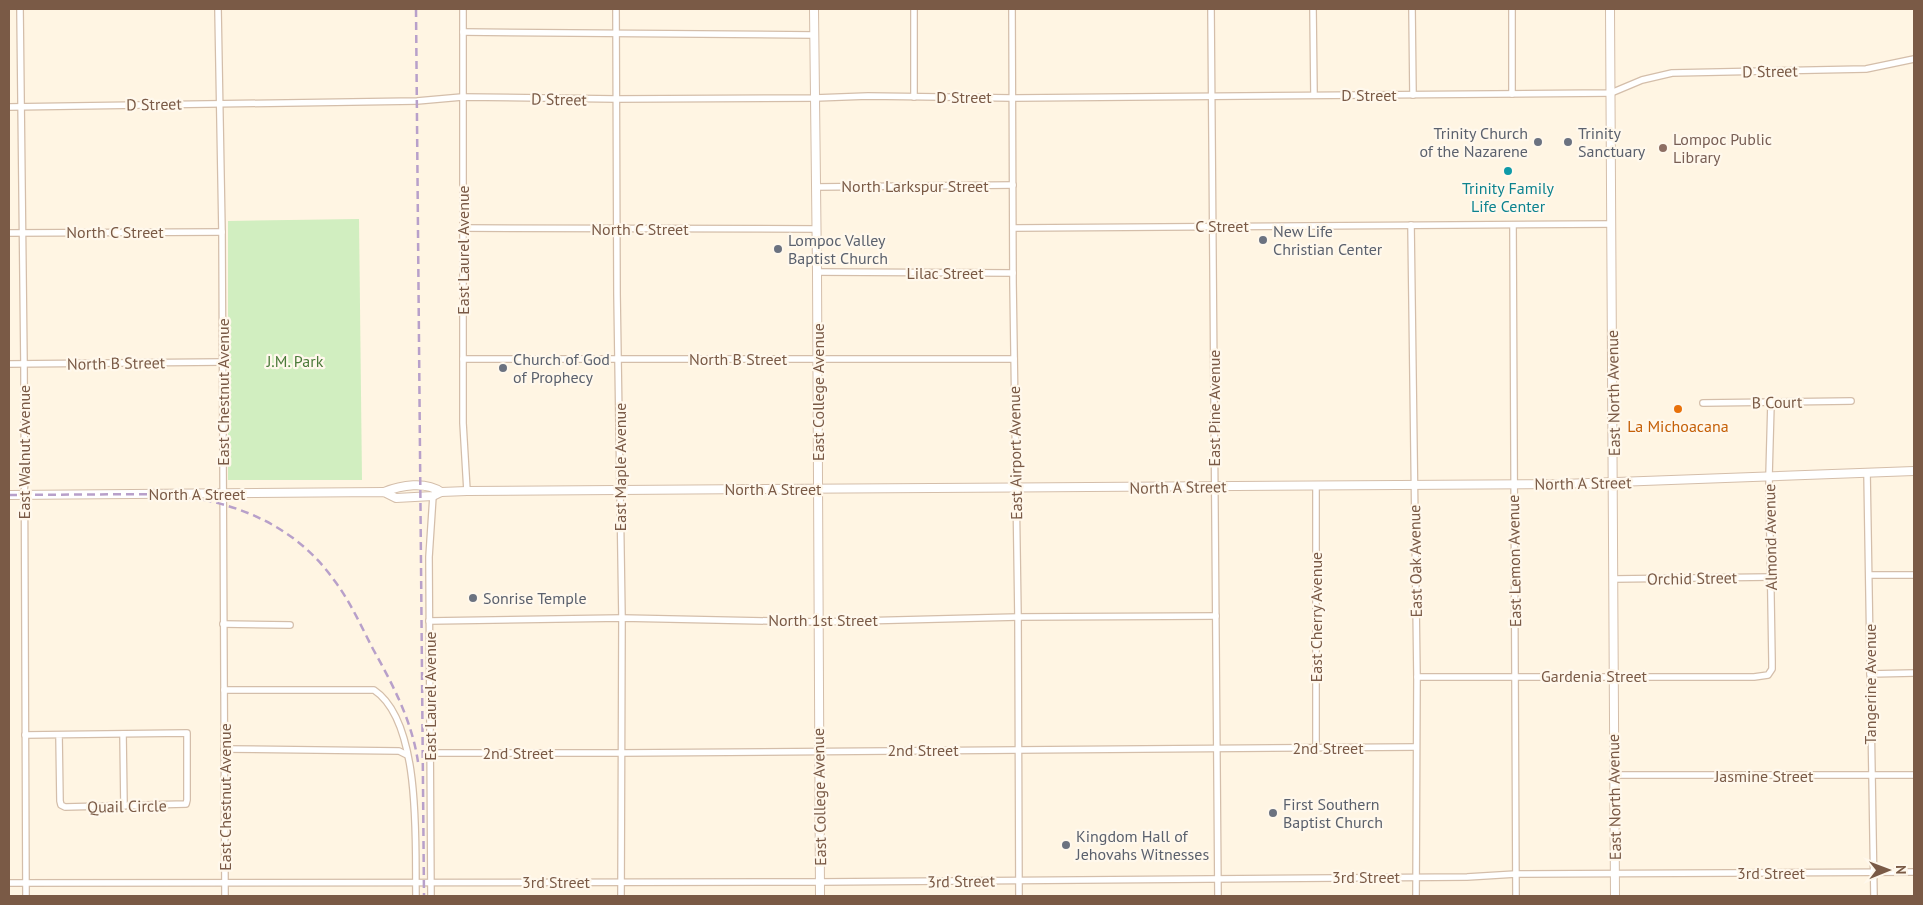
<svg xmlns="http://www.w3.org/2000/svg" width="1923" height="905" font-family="'PT Sans',sans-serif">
  <rect width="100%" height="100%" fill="#fff5e3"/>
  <!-- green -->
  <polygon fill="#d1eec0" points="359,219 362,480 228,480 228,221"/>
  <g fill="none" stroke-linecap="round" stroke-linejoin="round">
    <!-- minor casing -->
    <g stroke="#d4beaa" stroke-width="8">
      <g id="minor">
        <polyline points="20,9 24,364 26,896"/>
        <polyline points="218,9 222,232 225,896"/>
        <polyline points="463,9 463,423 467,491"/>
        <polyline points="616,9 617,294 622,618 621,896"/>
        <polyline points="914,9 914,97"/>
        <polyline points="1012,9 1013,283 1018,617 1019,896"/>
        <polyline points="1211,9 1218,896"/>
        <polyline points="1313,9 1314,95"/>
        <polyline points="1412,9 1413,95"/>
        <polyline points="1512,9 1512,94"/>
        <polyline points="463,32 814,35"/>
        <polyline points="9,107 417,101 462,97 616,99 815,98 868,96 1012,98 1611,93 1642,80 1672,73 1866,69 1914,59"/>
        <polyline points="816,187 1013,185"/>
        <polyline points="1411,225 1417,677 1416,896"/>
        <polyline points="1513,225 1516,896"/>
        <polyline points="463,228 817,229"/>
        <polyline points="1013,228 1611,224"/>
        <polyline points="9,233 222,232"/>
        <polyline points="817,272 1013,273"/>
        <polyline points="463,359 1014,359"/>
        <polyline points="9,364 222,362"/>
        <polyline points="1703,403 1851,401"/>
        <polyline points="1867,472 1874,896"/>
        <polyline points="1316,486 1316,748"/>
        <polyline points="1870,575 1914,575"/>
        <polyline points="1614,579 1771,577"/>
        <polyline points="429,621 622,618 818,622 1018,617 1216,616"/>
        <polyline points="223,624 290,625"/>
        <polyline points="1870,674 1914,673"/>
        <polyline points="1417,677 1754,677 1768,675 1772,669 1772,661 1769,476 1771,403"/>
        <path d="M 224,690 L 374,690 C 422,722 415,844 416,896"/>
        <polyline points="123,734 124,806"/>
        <polyline points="25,735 187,733 187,800 186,804 65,807 61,805 60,801 59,735"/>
        <polyline points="224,749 399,751 407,755"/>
        <polyline points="430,753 621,753 1415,747"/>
        <polyline points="1614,775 1914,775"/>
        <polyline points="9,883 820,882 1467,877 1516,874 1914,872"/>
        <polyline points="431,896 429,557 433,496"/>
      </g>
    </g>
    <!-- tertiary casing -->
    <g stroke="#d4beaa" stroke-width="10">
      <g id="tertiary">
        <polyline points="814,9 817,272 820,896"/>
        <polyline points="1610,9 1615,896"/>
        <path d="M 384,492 C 401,485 426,481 441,492"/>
        <polyline points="9,495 384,492 396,498 433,496 441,492 467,491 1562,484 1914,471"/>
      </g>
    </g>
    <!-- minor -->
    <use href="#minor" stroke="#fff" stroke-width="5.5"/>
    <!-- tertiary -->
    <use href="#tertiary" stroke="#fff" stroke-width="8"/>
    <!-- rail -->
    <g stroke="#b8a0ca" stroke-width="2.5" stroke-dasharray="8 5" stroke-linecap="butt">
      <polyline points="416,9 424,896"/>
      <path d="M 9,495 L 167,494 C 234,501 294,524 334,580 C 350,601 361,626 373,649 C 393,685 412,721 418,762"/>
    </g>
  </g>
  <!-- markers -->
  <g fill="#6b7280" stroke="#fff8ec" stroke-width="2">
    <circle cx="1538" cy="142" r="5"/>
    <circle cx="1568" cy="142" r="5"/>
    <circle cx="1263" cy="240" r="5"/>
    <circle cx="778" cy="249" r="5"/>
    <circle cx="503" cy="368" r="5"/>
    <circle cx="473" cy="598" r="5"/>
    <circle cx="1273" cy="813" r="5"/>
    <circle cx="1066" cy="845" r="5"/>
  </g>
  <circle fill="#8d6e63" stroke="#fff8ec" stroke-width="2" cx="1663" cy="148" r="5"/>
  <circle fill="#0f9aa8" stroke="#fff8ec" stroke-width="2" cx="1508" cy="171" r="5"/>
  <circle fill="#e8710a" stroke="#fff8ec" stroke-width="2" cx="1678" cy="409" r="5"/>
  <g text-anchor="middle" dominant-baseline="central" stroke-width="4.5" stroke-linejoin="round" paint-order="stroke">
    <!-- street labels -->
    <g font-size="16" fill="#7a5a46" stroke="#fff8ec">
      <text transform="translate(1770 71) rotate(-1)">D Street</text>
      <text x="1369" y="95">D Street</text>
      <text x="964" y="97">D Street</text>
      <text transform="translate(559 99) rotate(1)">D Street</text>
      <text transform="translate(154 104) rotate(-1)">D Street</text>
      <text x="915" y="186">North Larkspur Street</text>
      <text x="1222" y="226">C Street</text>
      <text x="640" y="229">North C Street</text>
      <text x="115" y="232">North C Street</text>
      <text transform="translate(463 250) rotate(-90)">East Laurel Avenue</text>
      <text x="945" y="273">Lilac Street</text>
      <text x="738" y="359">North B Street</text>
      <text transform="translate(116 363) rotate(-1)">North B Street</text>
      <text transform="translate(223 392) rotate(-90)">East Chestnut Avenue</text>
      <text transform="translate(818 392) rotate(-90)">East College Avenue</text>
      <text transform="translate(1613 393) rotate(-91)">East North Avenue</text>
      <text transform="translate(1777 402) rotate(-1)">B Court</text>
      <text transform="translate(1214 408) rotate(-90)">East Pine Avenue</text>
      <text transform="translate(24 452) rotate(-90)">East Walnut Avenue</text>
      <text transform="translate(1015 453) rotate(-91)">East Airport Avenue</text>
      <text transform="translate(620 467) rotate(-90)">East Maple Avenue</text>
      <text transform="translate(1583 483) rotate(-1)">North A Street</text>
      <text transform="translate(1178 487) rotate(-1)">North A Street</text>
      <text x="773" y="489">North A Street</text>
      <text x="197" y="494">North A Street</text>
      <text transform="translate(1770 537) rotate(-91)">Almond Avenue</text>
      <text transform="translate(1415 561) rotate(-91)">East Oak Avenue</text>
      <text transform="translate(1514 561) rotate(-91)">East Lemon Avenue</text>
      <text transform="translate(1692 578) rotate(-1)">Orchid Street</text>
      <text transform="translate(1316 617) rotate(-90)">East Cherry Avenue</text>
      <text x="823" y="620">North 1st Street</text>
      <text x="1594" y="676">Gardenia Street</text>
      <text transform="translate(1870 684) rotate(-90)">Tangerine Avenue</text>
      <text transform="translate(430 696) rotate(-90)">East Laurel Avenue</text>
      <text x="1328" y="748">2nd Street</text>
      <text x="923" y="750">2nd Street</text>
      <text x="518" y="753">2nd Street</text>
      <text x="1764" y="776">Jasmine Street</text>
      <text transform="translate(225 797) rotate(-90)">East Chestnut Avenue</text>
      <text transform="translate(819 797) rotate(-91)">East College Avenue</text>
      <text transform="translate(1614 797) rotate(-91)">East North Avenue</text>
      <text transform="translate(127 806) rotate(-1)">Quail Circle</text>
      <text x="1771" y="873">3rd Street</text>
      <text x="1366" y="877">3rd Street</text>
      <text transform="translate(961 881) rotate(-1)">3rd Street</text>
      <text x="556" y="882">3rd Street</text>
    </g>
    <!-- worship labels -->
    <g font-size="16" fill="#5b616d" stroke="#fff8ec" text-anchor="start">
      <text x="1528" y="133" text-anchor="end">Trinity Church<tspan x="1528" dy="18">of the Nazarene</tspan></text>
      <text x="1578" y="133">Trinity<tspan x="1578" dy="18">Sanctuary</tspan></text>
      <text x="1273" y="231">New Life<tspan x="1273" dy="18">Christian Center</tspan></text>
      <text x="788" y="240">Lompoc Valley<tspan x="788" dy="18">Baptist Church</tspan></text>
      <text x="513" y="359">Church of God<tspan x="513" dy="18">of Prophecy</tspan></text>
      <text x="483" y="598">Sonrise Temple</text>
      <text x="1283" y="804">First Southern<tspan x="1283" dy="18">Baptist Church</tspan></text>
      <text x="1076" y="836">Kingdom Hall of<tspan x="1076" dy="18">Jehovahs Witnesses</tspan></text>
    </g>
    <!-- education labels -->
    <g font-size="16" fill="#785e54" stroke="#fff8ec" text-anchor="start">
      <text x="1673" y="139">Lompoc Public<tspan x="1673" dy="18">Library</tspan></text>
    </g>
    <!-- culture labels -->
    <g font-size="16" fill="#0d838f" stroke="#fff8ec">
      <text x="1508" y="188">Trinity Family<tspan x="1508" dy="18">Life Center</tspan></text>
    </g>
    <!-- park labels -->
    <g font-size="16" fill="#4b7a3a" stroke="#fff8ec">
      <text x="295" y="361">J.M. Park</text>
    </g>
    <!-- food labels -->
    <g font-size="16" fill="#c56008" stroke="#fff8ec">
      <text x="1678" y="426">La Michoacana</text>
    </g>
  </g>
  <!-- border -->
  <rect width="1923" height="905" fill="none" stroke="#7a5a46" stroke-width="20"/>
  <!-- north arrow -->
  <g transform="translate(1888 870) rotate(89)" stroke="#fff8ec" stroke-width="4" paint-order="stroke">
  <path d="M0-4L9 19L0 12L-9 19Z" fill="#7a5a46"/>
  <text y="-8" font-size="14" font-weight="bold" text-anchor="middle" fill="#7a5a46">N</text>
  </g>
</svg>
